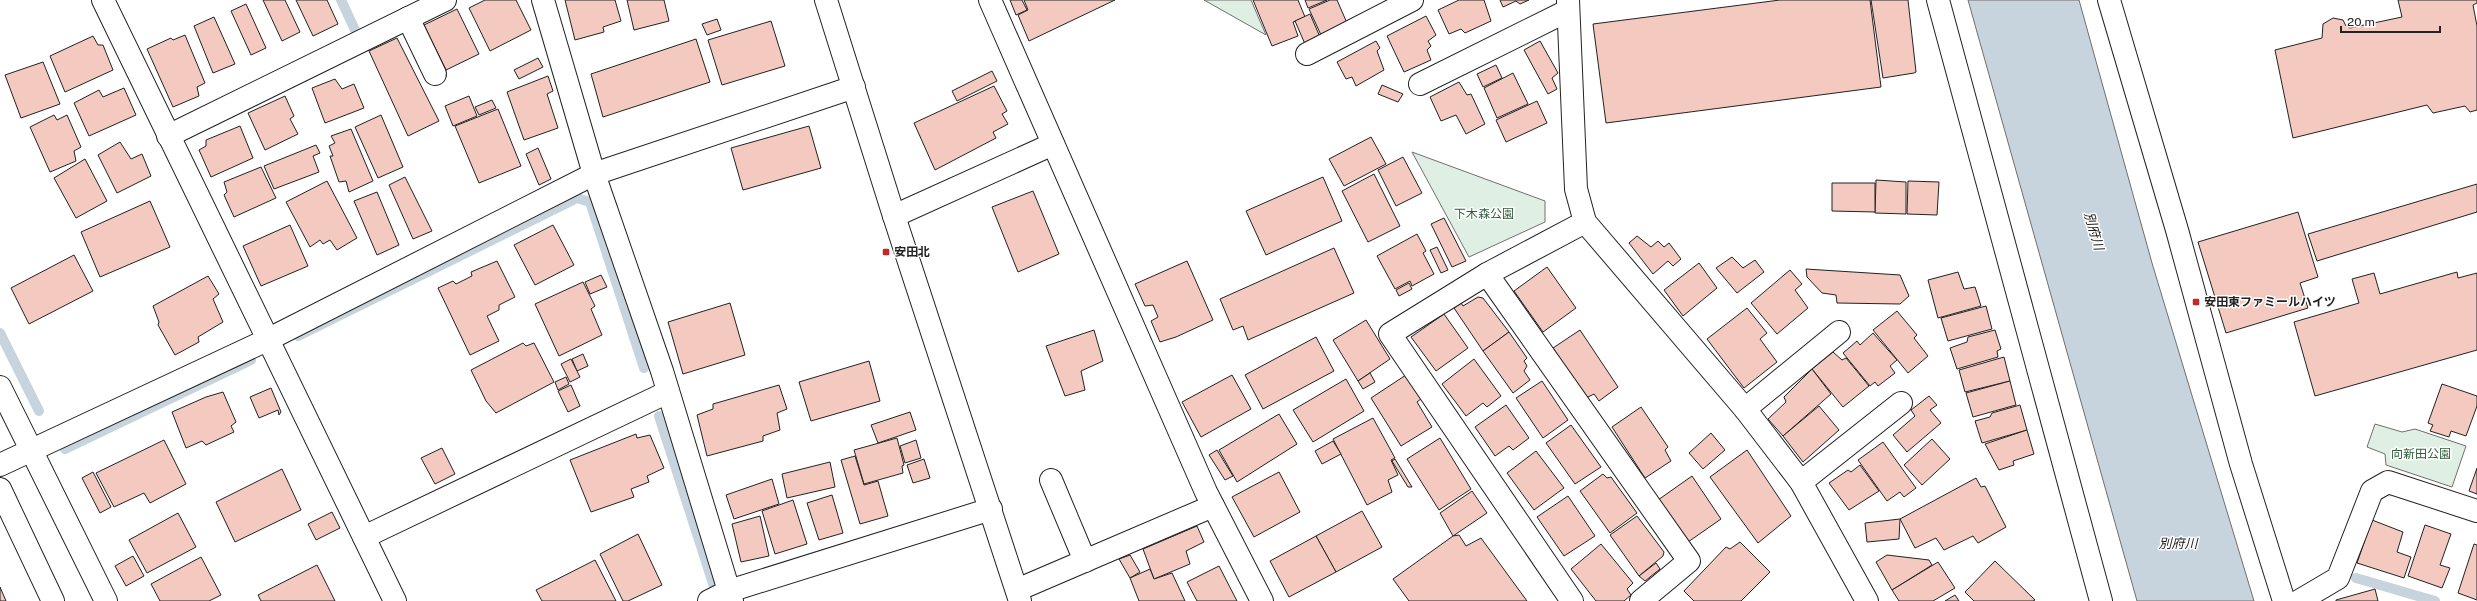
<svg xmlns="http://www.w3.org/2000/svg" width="2477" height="601" font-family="'Public Sans','Noto Sans JP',sans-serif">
  <rect width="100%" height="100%" fill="#fff"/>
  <!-- green -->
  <g fill="#e0efe3" stroke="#6f6f6f">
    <polygon points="1204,0 1251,0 1266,35"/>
    <polygon points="1412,152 1545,201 1545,222 1469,257"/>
    <polygon points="2375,424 2402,432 2415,429 2466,446 2452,487 2386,465 2385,454 2367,447"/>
  </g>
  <!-- water -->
  <polygon fill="#c7d3dd" stroke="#6f6f6f" points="1968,0 2079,0 2152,263 2254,601 2137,601"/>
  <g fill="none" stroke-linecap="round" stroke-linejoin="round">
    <!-- stream -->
    <g stroke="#c7d3dd" stroke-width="10">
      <polyline points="341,0 355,30"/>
      <polyline points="0,333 39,411"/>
      <polyline points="298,336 577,198 590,202 644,368"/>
      <polyline points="659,416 718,599"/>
      <polyline points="65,449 251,360"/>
      <polyline points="2356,578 2435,601"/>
    </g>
  </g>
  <!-- building -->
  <g fill="#f3c9c0" stroke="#222">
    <polygon points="263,0 285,0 300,32 282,41"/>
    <polygon points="296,0 327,0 338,24 313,36"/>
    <polygon points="485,0 516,0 531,30 490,51 469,8"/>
    <polygon points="565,0 615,0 621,21 603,27 604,32 575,40"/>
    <polygon points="627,0 664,0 669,21 634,30"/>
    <polygon points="1010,0 1022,0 1027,10 1016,15"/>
    <polygon points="1024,0 1115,0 1029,41 1018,15 1028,10"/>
    <polygon points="1253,0 1298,0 1305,17 1293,22 1298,36 1272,46"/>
    <polygon points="1305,0 1327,0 1308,8"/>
    <polygon points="1330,0 1337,0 1347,23 1321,35 1309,9"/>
    <polygon points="1459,0 1484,0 1491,21 1465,33 1461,29 1449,34 1438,10"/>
    <polygon points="1500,0 1529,0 1520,4 1516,1 1503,7"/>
    <polygon points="1780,0 1870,0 1881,87 1606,123 1593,24"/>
    <polygon points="1871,0 1908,0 1916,72 1914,73 1883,78"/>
    <polygon points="2398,0 2477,0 2477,3 2473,5 2477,26 2477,110 2470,112 2465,106 2433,113 2427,105 2293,138 2275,50 2322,38 2323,24 2333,18 2343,20 2346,26 2350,28 2402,17"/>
    <polygon points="246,4 266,48 251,55 231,11"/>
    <polygon points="457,9 479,54 446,70 424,25"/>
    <polygon points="1310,14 1320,37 1305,44 1295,21"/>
    <polygon points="1426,16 1436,35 1428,41 1431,46 1427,50 1431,60 1404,72 1387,36"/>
    <polygon points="214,17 235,64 213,73 194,26"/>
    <polygon points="717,19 721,30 707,35 702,24"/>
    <polygon points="771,21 785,66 722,85 708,40"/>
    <polygon points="185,35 205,83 197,87 199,96 173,107 147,49 171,38 173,40"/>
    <polygon points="93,36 98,45 103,45 113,70 65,92 50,56"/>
    <polygon points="397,38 439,121 408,136 369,51"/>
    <polygon points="696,39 710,82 603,117 591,74"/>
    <polygon points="1376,41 1380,48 1377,51 1384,70 1356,86 1352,77 1346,79 1337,62"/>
    <polygon points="1540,41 1558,73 1552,78 1557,89 1548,94 1524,50"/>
    <polygon points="538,58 543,67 519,79 514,70"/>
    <polygon points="43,62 60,104 21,118 5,75"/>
    <polygon points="1496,65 1502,78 1483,87 1477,74"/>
    <polygon points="992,71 997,81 957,101 952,91"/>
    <polygon points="1513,73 1528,104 1497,118 1484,88"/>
    <polygon points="548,76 553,91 547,94 558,128 524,140 507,92"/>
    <polygon points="335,79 342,89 354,84 364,108 325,123 312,88"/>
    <polygon points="1459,82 1467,95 1471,94 1485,124 1466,134 1456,115 1441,121 1430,97"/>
    <polygon points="1382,85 1403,94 1398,102 1378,94"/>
    <polygon points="994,86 1007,111 1002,114 1008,124 993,132 996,138 935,170 914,123"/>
    <polygon points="124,88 136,115 89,136 74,103 99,90 103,97"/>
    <polygon points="285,96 294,116 290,119 298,134 265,150 248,113"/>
    <polygon points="469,96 477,116 453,126 445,106"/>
    <polygon points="492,100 496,108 479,115 475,107"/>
    <polygon points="1537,101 1547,123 1506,142 1496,120"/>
    <polygon points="498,109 521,166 479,183 455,126"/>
    <polygon points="54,115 57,120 67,115 81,147 74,151 76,161 50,172 30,127"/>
    <polygon points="381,115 403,167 378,178 355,127"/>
    <polygon points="240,126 253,158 211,177 199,150 206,146 206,140"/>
    <polygon points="809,126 821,168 743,190 731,148"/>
    <polygon points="351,129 373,181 349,192 346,181 339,182 330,156 333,156 329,146 335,143 331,136"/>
    <polygon points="1371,137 1386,164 1344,186 1329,159"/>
    <polygon points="120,142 131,159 142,154 151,176 117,193 98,155"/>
    <polygon points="316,145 320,153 313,156 319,172 274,189 264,166"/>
    <polygon points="538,148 551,179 539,185 526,154"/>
    <polygon points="1403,157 1422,193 1396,206 1378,170"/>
    <polygon points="85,159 107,201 76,218 54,178"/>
    <polygon points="261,167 276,198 234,217 224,195 227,192 224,182"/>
    <polygon points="1374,174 1400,226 1368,242 1342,191"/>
    <polygon points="405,177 432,231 413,239 389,185"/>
    <polygon points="1323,177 1342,221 1266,255 1246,211"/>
    <polygon points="1876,180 1906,182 1906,214 1875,213"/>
    <polygon points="327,181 357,238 337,250 330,240 323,244 320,240 310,247 286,202"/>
    <polygon points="1908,181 1939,182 1937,215 1907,214"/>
    <polygon points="1832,183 1875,183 1875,212 1832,211"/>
    <polygon points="2477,184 2477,212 2317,261 2308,234"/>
    <polygon points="1033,191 1059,254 1018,272 992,207"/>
    <polygon points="377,192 399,245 377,255 354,201"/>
    <polygon points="150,201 170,247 100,277 81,232"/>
    <polygon points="2298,212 2318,277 2300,283 2308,308 2226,333 2198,242"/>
    <polygon points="1444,218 1466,261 1452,267 1431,224"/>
    <polygon points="290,225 308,266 261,286 243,246"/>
    <polygon points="553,225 574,265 535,285 514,245"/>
    <polygon points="1417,234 1426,251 1423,253 1434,274 1412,286 1410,281 1395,289 1377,256"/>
    <polygon points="1637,236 1651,247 1658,241 1664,247 1669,243 1681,259 1673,266 1668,261 1653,274 1629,243"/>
    <polygon points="1437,247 1448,270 1441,273 1430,250"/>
    <polygon points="1334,248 1354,293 1248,340 1243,326 1233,330 1220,299"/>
    <polygon points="74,255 93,291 29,324 11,288"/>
    <polygon points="1732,257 1743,268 1755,260 1764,272 1737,293 1716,268"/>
    <polygon points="497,261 515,297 499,305 499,310 487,316 499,341 470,355 438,288 453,281 456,284 472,276 471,272"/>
    <polygon points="1187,261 1213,320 1176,337 1160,342 1151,321 1158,317 1153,305 1145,306 1135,284"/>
    <polygon points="1699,263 1717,288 1683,316 1664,290"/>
    <polygon points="1547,267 1576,308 1543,332 1514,291"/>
    <polygon points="1806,269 1900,275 1909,296 1900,304 1837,303 1836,295 1822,293 1807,277"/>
    <polygon points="1790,270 1802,284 1795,290 1808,308 1777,334 1751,303"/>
    <polygon points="1958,272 1964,289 1975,287 1981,306 1938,318 1928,280"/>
    <polygon points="2457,272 2458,278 2477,273 2477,350 2315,396 2294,322 2359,303 2352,279 2374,273 2380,294"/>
    <polygon points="601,275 607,287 590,294 585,282"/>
    <polygon points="208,276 219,294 213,299 223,322 198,337 199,342 175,355 158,325 159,322 153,306"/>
    <polygon points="583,282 595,306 591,309 602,335 559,356 535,304"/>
    <polygon points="1409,283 1412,289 1399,296 1396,290"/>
    <polygon points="1478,297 1483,298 1509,332 1483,351 1454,308 1461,303 1463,306"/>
    <polygon points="730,303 745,355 683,374 668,322"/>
    <polygon points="1986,306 1992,329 1948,341 1941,318"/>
    <polygon points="1747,308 1767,333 1760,339 1777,362 1744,388 1707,339"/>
    <polygon points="1897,311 1917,335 1914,338 1928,356 1908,373 1873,330"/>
    <polygon points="1444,314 1468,348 1436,371 1411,337"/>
    <polygon points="1366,320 1390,359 1358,381 1333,340"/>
    <polygon points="1094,330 1103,361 1081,371 1085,390 1065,396 1046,346"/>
    <polygon points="1580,330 1618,387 1599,401 1594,394 1586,398 1553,348"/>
    <polygon points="1995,330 2001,349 1997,351 1998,357 1957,369 1950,348 1967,342 1968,337"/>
    <polygon points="1509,332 1527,358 1524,361 1527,366 1524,371 1530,380 1513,393 1483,351"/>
    <polygon points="1873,333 1897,360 1890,366 1895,373 1878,386 1875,382 1870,386 1843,353 1857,341 1860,345"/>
    <polygon points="1316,337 1334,371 1263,409 1245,375"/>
    <polygon points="523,343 526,346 534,343 554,382 496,413 486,401 471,370"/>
    <polygon points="1833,352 1842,360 1846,358 1869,386 1843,407 1812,369"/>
    <polygon points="583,354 588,366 577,371 572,359"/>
    <polygon points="2004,357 2010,381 1965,392 1959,370"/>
    <polygon points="571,359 580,377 570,382 561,364"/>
    <polygon points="1474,359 1501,396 1487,407 1483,403 1466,416 1442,384"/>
    <polygon points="869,361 880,401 811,421 799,382"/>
    <polygon points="1812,369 1831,394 1783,436 1768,419 1786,402 1784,397"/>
    <polygon points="1370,373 1375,382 1363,389 1358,381"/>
    <polygon points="1232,375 1251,409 1201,437 1182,402"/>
    <polygon points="1406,375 1422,398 1417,402 1432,427 1401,446 1371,398"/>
    <polygon points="566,377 569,384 558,390 555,382"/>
    <polygon points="1346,379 1364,411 1313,442 1293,410"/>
    <polygon points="1542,381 1568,420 1543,438 1516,398"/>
    <polygon points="2010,381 2016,405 1973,417 1966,393"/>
    <polygon points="2442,384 2477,396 2477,406 2466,436 2451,431 2449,437 2430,431 2433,425 2428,423"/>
    <polygon points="571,385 580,406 568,412 558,391"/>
    <polygon points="779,385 787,409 777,413 780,430 763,436 763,441 707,456 697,415 713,409 713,404"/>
    <polygon points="271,388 281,412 279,415 278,410 259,418 250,397"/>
    <polygon points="223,392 236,422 231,426 234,432 206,445 202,441 186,448 172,412 206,397"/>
    <polygon points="1929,396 1937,405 1930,410 1941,423 1907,452 1893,435 1915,416 1911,410"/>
    <polygon points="1506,405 1529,438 1513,450 1509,446 1495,456 1475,427"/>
    <polygon points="2020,405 2027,430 1982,443 1975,421 1990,417 1992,413"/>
    <polygon points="1819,406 1839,430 1803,462 1783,436"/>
    <polygon points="1641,407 1668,447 1665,450 1671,461 1645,478 1612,427"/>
    <polygon points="910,412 916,430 878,443 871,425"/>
    <polygon points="1279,414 1297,444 1237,482 1219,450"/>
    <polygon points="1373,418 1395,458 1391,460 1398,475 1388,480 1392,492 1367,505 1333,439"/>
    <polygon points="1571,425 1601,467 1575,484 1546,443"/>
    <polygon points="2027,430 2034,454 2013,461 2014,465 1999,470 1985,444"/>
    <polygon points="1711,433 1725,450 1703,469 1689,453"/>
    <polygon points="636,434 637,438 650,435 664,468 647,476 649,482 631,489 634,497 591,512 570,460"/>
    <polygon points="897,438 904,465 902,466 903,473 864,484 854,450"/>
    <polygon points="1440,438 1471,489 1439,510 1407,459"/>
    <polygon points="1932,439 1950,459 1922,485 1904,465"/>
    <polygon points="164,440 186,484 150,503 144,493 114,507 96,473"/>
    <polygon points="916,440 921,458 905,463 900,446"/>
    <polygon points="1333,441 1341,454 1322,464 1315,451"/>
    <polygon points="1883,442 1916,488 1904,497 1900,492 1887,501 1858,460"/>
    <polygon points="442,448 455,474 435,484 421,458"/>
    <polygon points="1217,450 1233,476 1225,480 1209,455"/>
    <polygon points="1747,450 1791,516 1758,543 1710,477"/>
    <polygon points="1536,451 1564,488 1534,510 1507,473"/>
    <polygon points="855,456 864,485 878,481 888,516 860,524 841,460"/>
    <polygon points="924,459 930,478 913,483 907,465"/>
    <polygon points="1395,459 1412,487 1408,487 1392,461"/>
    <polygon points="830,462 835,487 787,498 782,474"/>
    <polygon points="1860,465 1879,491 1849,510 1829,483 1848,470 1851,472"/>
    <polygon points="2477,468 2477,494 2469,491"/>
    <polygon points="282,469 301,510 235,542 216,502"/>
    <polygon points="93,472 111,507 100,513 82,478"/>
    <polygon points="1279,472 1300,512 1254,537 1232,497"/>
    <polygon points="1603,474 1607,478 1611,477 1637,513 1610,533 1580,491"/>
    <polygon points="1692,476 1721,519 1688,542 1658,500"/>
    <polygon points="1976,478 1981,487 1985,486 2006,527 1978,543 1973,536 1944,550 1936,538 1915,548 1900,519"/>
    <polygon points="772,479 779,504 734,519 726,495"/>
    <polygon points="1472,491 1487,513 1453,536 1440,513"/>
    <polygon points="832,495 843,533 819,540 807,503"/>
    <polygon points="1568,496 1595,536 1564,556 1537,517"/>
    <polygon points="793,500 807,544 775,554 762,511"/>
    <polygon points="1362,511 1382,547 1336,572 1316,536"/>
    <polygon points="332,512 340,528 316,540 308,524"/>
    <polygon points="178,513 196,547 147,573 129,540"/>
    <polygon points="760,516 769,556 741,562 732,524"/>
    <polygon points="1637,516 1664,552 1663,556 1639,576 1610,535"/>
    <polygon points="1900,519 1899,539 1867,542 1865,523"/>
    <polygon points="2372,520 2403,532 2397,552 2411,557 2404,578 2357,563"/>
    <polygon points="2425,525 2451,534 2440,565 2450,568 2442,588 2408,576"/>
    <polygon points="1197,526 1204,542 1186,551 1190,564 1154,579 1143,549"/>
    <polygon points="638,534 662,585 628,601 623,601 600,554"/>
    <polygon points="1459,535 1466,546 1481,538 1527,601 1409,601 1393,579 1453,536"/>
    <polygon points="1316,536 1336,572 1289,597 1270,561"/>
    <polygon points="1740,542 1770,572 1741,601 1694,601 1684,591 1726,547 1730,549"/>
    <polygon points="1601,544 1633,583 1627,589 1631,595 1624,601 1596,601 1571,569"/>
    <polygon points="2474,544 2477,545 2477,600 2458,593"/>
    <polygon points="1130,555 1140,572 1130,578 1119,559"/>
    <polygon points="1887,555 1929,560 1932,565 1892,590 1876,562"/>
    <polygon points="133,556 144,576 126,586 115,566"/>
    <polygon points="201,557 221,595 209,601 160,601 151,584"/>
    <polygon points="595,560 616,601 542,601 536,590"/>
    <polygon points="1995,561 2035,600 2033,601 1974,601 1965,592"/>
    <polygon points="1938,562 1955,588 1933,601 1899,601 1892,590"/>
    <polygon points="1656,563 1660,569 1645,581 1639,576"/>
    <polygon points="317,565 335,601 261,601 258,595"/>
    <polygon points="1219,566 1237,601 1197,601 1187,582"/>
    <polygon points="1150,569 1154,579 1172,573 1185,601 1139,601 1130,578"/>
    <polygon points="0,587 6,601 0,601"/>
    <polygon points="2375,589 2378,601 2336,601 2336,600"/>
    <polygon points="1955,595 1959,601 1945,601"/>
  </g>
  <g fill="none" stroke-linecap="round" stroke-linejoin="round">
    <!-- minor casing -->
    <g stroke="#222" stroke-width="24">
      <g id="minor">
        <polyline points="103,0 395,601"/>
        <polyline points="543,0 594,174 662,371 732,601"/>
        <polyline points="826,0 894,216 1020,601"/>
        <polyline points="990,0 1206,492 1262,601"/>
        <polyline points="1568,0 1576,189 1585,222 1745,409 1801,482 1867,601"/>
        <polyline points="1938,0 2101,601"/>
        <polyline points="2109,0 2177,230 2241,464 2284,601"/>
        <polyline points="408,18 435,74"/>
        <polyline points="1307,54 1412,0"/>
        <polyline points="1420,84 1567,11"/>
        <polyline points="168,136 445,0"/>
        <polyline points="894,216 1053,144"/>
        <polyline points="1585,222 1487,274 1689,561 1641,601"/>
        <polyline points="1487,274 1390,334 1572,601"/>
        <polyline points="0,387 106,601"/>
        <polyline points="1745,409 1839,332"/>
        <polyline points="0,465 267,340 594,174 854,87"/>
        <polyline points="1051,480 1085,561"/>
        <polyline points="1801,482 1901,403"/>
        <polyline points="0,489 53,601"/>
        <polyline points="364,537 668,392"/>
        <polyline points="1017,590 1213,506"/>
        <polyline points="709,601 729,591 991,509"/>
        <polyline points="2299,601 2338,578 2372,491 2388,482 2477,511"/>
      </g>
    </g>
    <!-- minor -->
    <use href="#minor" stroke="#fff" stroke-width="22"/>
  </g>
  <!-- markers -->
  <g fill="#c62828" stroke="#fff" stroke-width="1.5">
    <rect x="882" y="248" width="8" height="8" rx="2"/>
    <rect x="2192" y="298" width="8" height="8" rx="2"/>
  </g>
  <g text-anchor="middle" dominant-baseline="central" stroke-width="3" stroke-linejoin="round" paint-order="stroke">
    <!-- park labels -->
    <g font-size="12" fill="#2f5e38" stroke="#fff">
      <text x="1484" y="214">下木森公園</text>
      <text x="2421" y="454">向新田公園</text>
    </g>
    <!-- poi labels -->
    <g font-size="12" font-weight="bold" fill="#222" stroke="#fff" text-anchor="start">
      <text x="894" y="252">安田北</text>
      <text x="2204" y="302">安田東ファミールハイツ</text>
    </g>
    <!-- water labels -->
    <g font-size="13" font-style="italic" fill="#222" stroke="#fff">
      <text transform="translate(2094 231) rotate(74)">別府川</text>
      <text x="2178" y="543">別府川</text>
    </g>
  </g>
  <!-- scale -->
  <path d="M2341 26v6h99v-6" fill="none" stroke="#222222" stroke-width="2"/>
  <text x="2347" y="26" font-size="12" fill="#222222" stroke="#ffffff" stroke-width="3" paint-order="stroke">20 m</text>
</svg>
